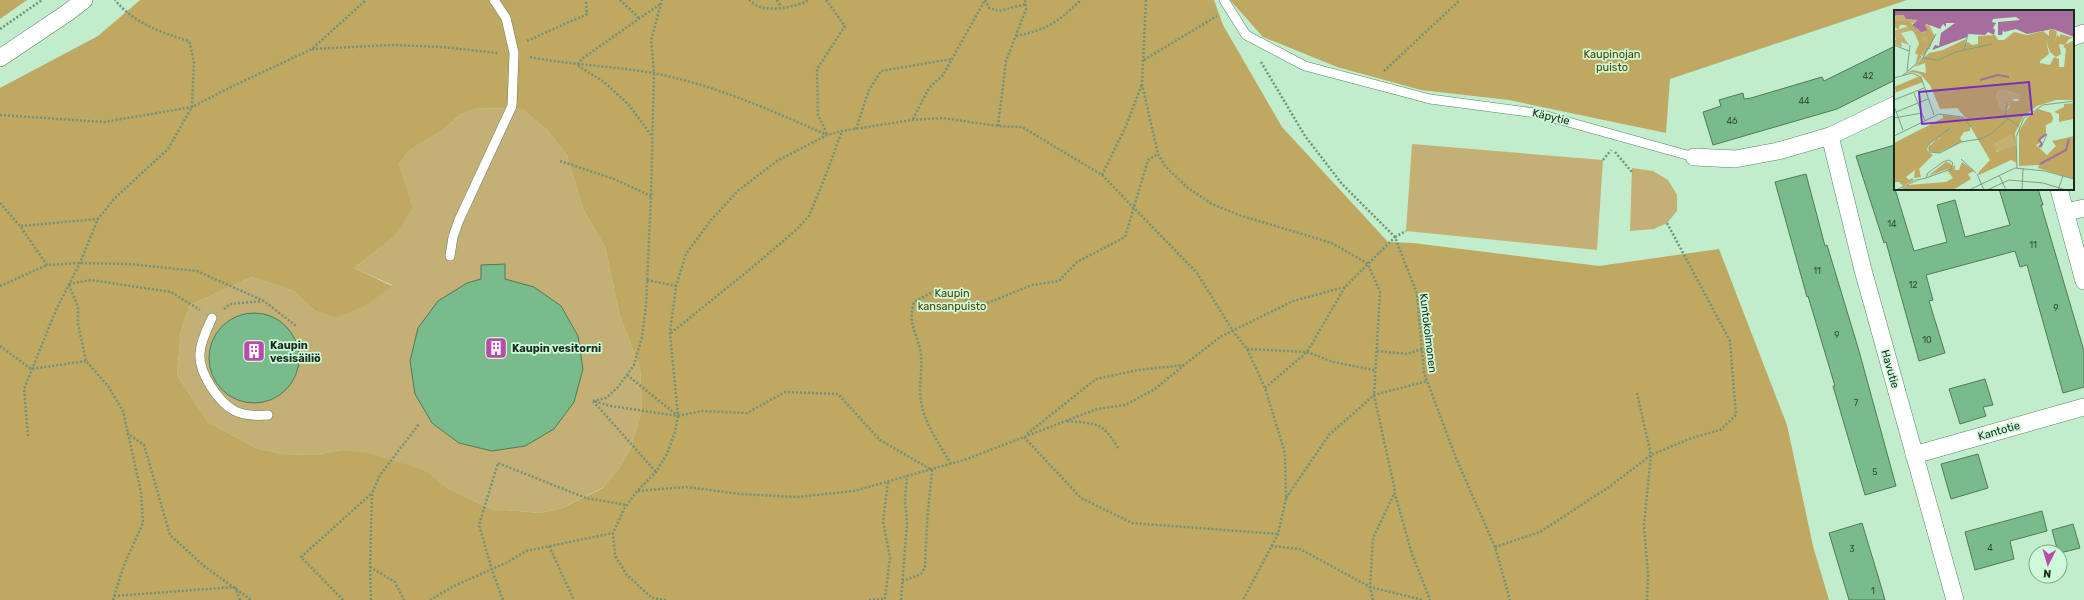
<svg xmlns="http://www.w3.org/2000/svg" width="2084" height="600" font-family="Rubik,sans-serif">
  <rect width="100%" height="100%" fill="#c1edcc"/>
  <!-- green -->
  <g fill="#c4b075">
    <polygon points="478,108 522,109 546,129 567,155 583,209 605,247 620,316 640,368 642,409 631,448 619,468 604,487 562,508 541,513 491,509 449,489 427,471 341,450 315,455 282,454 256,448 208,422 177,375 181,330 190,305 252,277 294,291 314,310 367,305 392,285 354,268 395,236 411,208 399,164 410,150 444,129 461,114"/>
    <polygon points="1412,144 1603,160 1597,250 1406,231"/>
    <polygon points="1632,168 1653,171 1668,180 1677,195 1677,211 1667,223 1654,229 1630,231"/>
  </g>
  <!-- forest -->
  <g fill="#bfa861" fill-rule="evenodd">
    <polygon points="0,0 27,0 0,19"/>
    <path d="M 140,0 L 1214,0 L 1223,25 L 1282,127 L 1388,242 L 1413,243 L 1599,266 L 1719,249 L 1787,425 L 1813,546 L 1829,600 L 0,600 L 0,88 L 98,36 ZM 478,108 L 522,109 L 546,129 L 567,155 L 583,209 L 605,247 L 620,316 L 640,368 L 642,409 L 631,448 L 619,468 L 603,488 L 562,508 L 541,513 L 491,509 L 449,489 L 427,471 L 368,453 L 341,450 L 315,455 L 282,454 L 256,448 L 208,422 L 177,375 L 181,330 L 190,305 L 252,277 L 294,291 L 314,310 L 336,317 L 367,305 L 392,286 L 354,268 L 395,236 L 412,208 L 399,164 L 410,150 L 444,129 L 461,114 Z"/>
    <polygon points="1230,0 1907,0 1670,79 1666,133 1509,100 1421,90 1337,67 1263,37"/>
  </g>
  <!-- building -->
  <g fill="#7abb8c" stroke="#51795c">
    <polygon points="1895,46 1895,80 1837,109 1713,145 1703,112 1721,106 1719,100 1743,93 1744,99 1751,98 1822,77 1824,81"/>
    <polygon points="1895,145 1895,189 1914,251 1947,242 1937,205 1955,200 1965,237 2010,225 1999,189 2038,189 2043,205 2041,205 2084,351 2084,387 2063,393 2027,265 2020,267 2015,251 1926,275 1933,300 1929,301 1945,353 1919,361 1886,242 1884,243 1856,156"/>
    <polygon points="1806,174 1825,246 1827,245 1859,351 1896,486 1865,495 1833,386 1835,386 1808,296 1807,297 1775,182"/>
    <polygon points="505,264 505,279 534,287 561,306 578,336 583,369 574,402 554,429 525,446 492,451 459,443 432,423 415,394 410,361 418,328 438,301 467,283 481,279 481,265"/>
    <circle cx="254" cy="358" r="45"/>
    <polygon points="1985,379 1993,405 1983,407 1986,416 1960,424 1949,389"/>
    <polygon points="1978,454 1988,488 1951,499 1941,464"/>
    <polygon points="2042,511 2047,531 2010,541 2014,559 1975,570 1965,532"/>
    <polygon points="1862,523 1881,586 1885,600 1849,600 1829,533"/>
    <polygon points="2073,524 2080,548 2060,553 2058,552 2052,530"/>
  </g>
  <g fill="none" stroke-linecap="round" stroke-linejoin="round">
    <!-- lane casing -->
    <g stroke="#5c8467" stroke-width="10">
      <g id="lane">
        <polyline points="1224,0 1246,35 1305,66 1430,99 1536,113 1694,157"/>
        <polyline points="450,256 453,237 459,220 512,106 514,53 506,18 494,0"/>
        <path d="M 212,318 C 207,329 201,340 200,353 C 198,372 218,402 235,411 C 246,416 257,416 268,415"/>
      </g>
    </g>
    <!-- street casing -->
    <g stroke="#5c8467" stroke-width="18">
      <g id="street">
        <polyline points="2073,37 2084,33"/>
        <polyline points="0,58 67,13 84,0"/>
        <polyline points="1830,136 1863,270 1955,600"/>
        <polyline points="1694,157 1735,159 1778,151 1830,136 1895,105"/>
        <polyline points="2059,189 2084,281"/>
        <polyline points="2066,212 2084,208"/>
        <polyline points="1914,455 2084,407"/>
      </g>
    </g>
    <!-- path -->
    <g stroke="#72917a" stroke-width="2.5" stroke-dasharray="2 2" stroke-linecap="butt">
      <polyline points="620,0 639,18"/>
      <path d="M 749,0 C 752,2 756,6 760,7 C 774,11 796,7 809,0"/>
      <polyline points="777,0 781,7"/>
      <polyline points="826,0 845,26 817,69 818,115 827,134"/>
      <polyline points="985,0 989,8 999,11 1026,4"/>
      <polyline points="1146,0 1142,84 1158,154 1165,166 1188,188 1212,204 1239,215 1332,243 1368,264 1380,292 1374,395 1394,486 1395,494 1412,554 1430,600"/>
      <polyline points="0,29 42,0"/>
      <path d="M 1016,36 C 1048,29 1055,24 1079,2 L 1079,0"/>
      <polyline points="527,41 587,14 586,0"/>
      <polyline points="312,49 392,45 442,47 497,53"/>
      <path d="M 530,57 C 571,65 612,66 653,73 C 712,84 773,111 827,135"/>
      <polyline points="1144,60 1217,16"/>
      <polyline points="1261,62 1305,136 1342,184 1395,237 1417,294 1424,373 1427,381 1456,458 1495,547 1510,600"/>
      <polyline points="1384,71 1460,0"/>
      <polyline points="0,115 104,122 192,107 233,86 312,49 366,0"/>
      <polyline points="913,119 929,88 943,75 985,0"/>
      <polyline points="998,126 1006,61 1026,9 1025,0"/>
      <polyline points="856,129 869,90 881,71 952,59"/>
      <polyline points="651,135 629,105 604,82 577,65 583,58 660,4"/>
      <polyline points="1615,152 1632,172"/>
      <polyline points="1603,160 1611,150"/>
      <polyline points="560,161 614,179 651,196"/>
      <polyline points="1102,175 1126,126 1142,84"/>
      <polyline points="0,203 20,226 47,265 80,263 129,264 197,271 264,301 296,326"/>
      <polyline points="21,226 98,219"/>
      <polyline points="1395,237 1406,231"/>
      <polyline points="647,280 676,286"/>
      <polyline points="69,284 91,280 171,292 200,310"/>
      <polyline points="69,285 78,307 78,324 86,361 108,386 123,411 141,492 143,523 124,565 113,600"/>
      <polyline points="0,286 47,265"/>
      <polyline points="224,309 230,304 263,301"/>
      <polyline points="671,333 749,270 795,231 809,216 825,177 842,131"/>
      <polyline points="0,346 31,369 86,361"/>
      <polyline points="1247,349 1307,352 1333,362 1374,370"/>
      <polyline points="1377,351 1407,354 1422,349"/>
      <polyline points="627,375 678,416 611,406 593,401 656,472"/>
      <polyline points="1265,388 1307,352 1345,287 1395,237"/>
      <polyline points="1637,393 1651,455 1644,525 1648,575 1647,600"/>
      <polyline points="593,401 606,398 618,387 634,365 642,337 646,306 651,196 654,73 651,40 662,0"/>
      <polyline points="678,416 702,411 747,413 785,392 838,394 880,440 932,470 927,523 925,567 921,574 903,581"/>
      <path d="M 1067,421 C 1096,424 1102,421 1118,448"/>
      <polyline points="127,433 144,445 170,535 204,566 251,600"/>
      <polyline points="1027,434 1096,379 1138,370 1184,365 1220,337 1293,301 1345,287"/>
      <path d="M 28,436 L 24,389 L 56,310 L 80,263 L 98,219 L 115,198 L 168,149 L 192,107 L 194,61 L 189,41 C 160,32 135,24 115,0"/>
      <polyline points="1024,437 1081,498 1132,523 1278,534"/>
      <path d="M 951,464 C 940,445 924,423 921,401 C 918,384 924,366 920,349 C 915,329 908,323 914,302 L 940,288 L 980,306 L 1032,285 L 1059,281 L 1077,262 L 1125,237 L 1148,160 L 1158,154"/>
      <polyline points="638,491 686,487 740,494 797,497 854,491 964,460 1097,409 1125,405 1155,389 1184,365"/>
      <polyline points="1286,498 1329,435 1374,395 1427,381"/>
      <polyline points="549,546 574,600"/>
      <polyline points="1271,546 1300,549 1370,587 1423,600"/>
      <polyline points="1495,547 1540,532 1609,487 1651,455 1689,439 1720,430 1736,415 1730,341 1667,223"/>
      <polyline points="370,567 395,582 404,600"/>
      <polyline points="235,587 240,600"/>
      <polyline points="114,596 235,587"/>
      <polyline points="885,599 890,557 883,522 888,482"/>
      <polyline points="343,600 301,557 372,493"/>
      <polyline points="371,600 370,567 372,493 380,475 419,424"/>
      <polyline points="430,600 454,586 508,562 526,551 613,533"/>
      <polyline points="503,600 492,570 479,525 498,463 586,498 627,505"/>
      <polyline points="666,600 652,598 627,575 615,556 613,533 624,509 637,491 656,472 667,454 675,432 678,416 670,333 676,286 686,254 711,220 739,190 777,161 827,135 842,131 912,120 943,118 998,126 1022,127 1102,175 1197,273 1233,331 1247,349 1265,388 1285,453 1286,499 1278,534 1243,600"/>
      <polyline points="869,600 884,599"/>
      <polyline points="901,600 907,523 905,499 907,475"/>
      <polyline points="1373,600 1370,587 1373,538 1394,494"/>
    </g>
    <!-- lane -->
    <use href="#lane" stroke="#fff" stroke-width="9"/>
    <!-- street -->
    <use href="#street" stroke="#fff" stroke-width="17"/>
  </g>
  <!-- icons -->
  <defs>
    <g id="building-square" transform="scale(1.15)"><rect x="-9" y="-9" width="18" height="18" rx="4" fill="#b84cac" stroke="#cefad9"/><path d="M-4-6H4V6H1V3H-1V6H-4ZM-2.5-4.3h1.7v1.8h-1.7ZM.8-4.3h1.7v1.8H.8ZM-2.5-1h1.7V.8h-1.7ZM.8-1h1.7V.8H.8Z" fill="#fff"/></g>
  </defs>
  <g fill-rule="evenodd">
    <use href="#building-square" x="496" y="348"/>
    <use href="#building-square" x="254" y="351"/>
  </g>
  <g text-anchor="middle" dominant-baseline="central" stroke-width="3.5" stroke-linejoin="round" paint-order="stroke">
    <!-- number labels -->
    <g font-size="9" fill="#314e3a">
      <text x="1868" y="76">42</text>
      <text x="1804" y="101">44</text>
      <text x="1732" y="121">46</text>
      <text x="1892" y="224">14</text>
      <text x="2033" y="245">11</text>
      <text x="1817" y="271">11</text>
      <text x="1913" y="285">12</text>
      <text x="2056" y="308">9</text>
      <text x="1837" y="335">9</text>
      <text x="1927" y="340">10</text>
      <text x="1856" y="403">7</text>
      <text x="1875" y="472">5</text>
      <text x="1990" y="548">4</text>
      <text x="1852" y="549">3</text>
      <text x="1873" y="591">1</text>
    </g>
    <!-- park labels -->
    <g font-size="11" fill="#4e3e01" stroke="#cefad9">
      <text x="1612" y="54">Kaupinojan<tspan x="1612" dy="13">puisto</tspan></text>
      <text x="952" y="293">Kaupin<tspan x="952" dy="13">kansanpuisto</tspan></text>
    </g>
    <!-- street labels -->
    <g font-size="11" fill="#192a1e" stroke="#cefad9">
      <text transform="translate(1551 117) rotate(13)">Käpytie</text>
      <text transform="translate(1428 333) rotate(83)">Kuntokolmonen</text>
      <text transform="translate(1890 369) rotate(74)">Havutie</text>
      <text transform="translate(1999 431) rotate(-16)">Kantotie</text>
    </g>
    <!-- poi labels -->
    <g font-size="11" font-weight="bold" fill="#192a1e" stroke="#cefad9" text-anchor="start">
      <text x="270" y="345">Kaupin<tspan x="270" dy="13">vesisäiliö</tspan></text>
      <text x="512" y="348">Kaupin vesitorni</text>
    </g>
  </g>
  <!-- overview -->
  <g transform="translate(1894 10)">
    <rect width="180" height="180" fill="#c1edcc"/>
    <path d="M 2,5 L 11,5 L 12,9 L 25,10 L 15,15 L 0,15 ZM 35,14 L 41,27 L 29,46 L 21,43 L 28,39 L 19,20 L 7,23 L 15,35 L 7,32 L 8,37 L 0,34 L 0,29 L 2,30 L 0,21 L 12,17 L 31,22 L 31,15 ZM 110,80 L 127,85 L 127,89 L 120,89 L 112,101 L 107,99 L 102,86 L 104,81 ZM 117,125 L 121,134 L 119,137 L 105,142 L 96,135 L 101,138 L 100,134 Z" fill="#c4b075"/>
    <path d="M 13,10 L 28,24 L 32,23 L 31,16 L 41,26 L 36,38 L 32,36 L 34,28 L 28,27 L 28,31 L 32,31 L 32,36 L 26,45 L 28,47 L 21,54 L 24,45 L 21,43 L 25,34 L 22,24 L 10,14 L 6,15 L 4,20 L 0,16 L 0,12 ZM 159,19 L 163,22 L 161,31 L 163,25 L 166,27 L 166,24 L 180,28 L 175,29 L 171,35 L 165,34 L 167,44 L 162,47 L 156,42 L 152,31 L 155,44 L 146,51 L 146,53 L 156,55 L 160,47 L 165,49 L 165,57 L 170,57 L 172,39 L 169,36 L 180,30 L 180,90 L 162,90 L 143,96 L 130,106 L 121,123 L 123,153 L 117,150 L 85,165 L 84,163 L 96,150 L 76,116 L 76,121 L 70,122 L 66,128 L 68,132 L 44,143 L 35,141 L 34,138 L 43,128 L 46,129 L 44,127 L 35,134 L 33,140 L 39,145 L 25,159 L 27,167 L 20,168 L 21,160 L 12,167 L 15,170 L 18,168 L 20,170 L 9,176 L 5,172 L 0,172 L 0,133 L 49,108 L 49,105 L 71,108 L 75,112 L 63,98 L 46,99 L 36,75 L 26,64 L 18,62 L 10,64 L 19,60 L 32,63 L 31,53 L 20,57 L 35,43 L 49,40 L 72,29 L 71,34 L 74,32 L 78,35 L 84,34 L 84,26 L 101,25 L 104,30 L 110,30 L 120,22 L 133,25 L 149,21 L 155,26 L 155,21 ZM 110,80 L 127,85 L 124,91 L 116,91 L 116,97 L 112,101 L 107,99 L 102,86 L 104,81 ZM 117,125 L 121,135 L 103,142 L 100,134 ZM 26,66 L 29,72 L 0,83 L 2,81 L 0,77 ZM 180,93 L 180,112 L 179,109 L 165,112 L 165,104 L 160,102 L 170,97 L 170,94 ZM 144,99 L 157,103 L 159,108 L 158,112 L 152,115 L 152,123 L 145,130 L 146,133 L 142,135 L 153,145 L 162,136 L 158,131 L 180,126 L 180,169 L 144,158 L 145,155 L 125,156 L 125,121 L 133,108 ZM 52,152 L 56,153 L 59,157 L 34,166 ZM 68,152 L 80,161 L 74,164 L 77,169 L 59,180 L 5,180 L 14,175 L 52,172 L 59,168 L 53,160 L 61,155 L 61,160 L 65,160 Z" fill="#bfa861" fill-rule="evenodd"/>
    <path d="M 0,0 L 180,0 L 180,27 L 159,19 L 133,24 L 122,19 L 110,22 L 109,20 L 108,25 L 104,25 L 104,12 L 126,10 L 122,7 L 99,9 L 98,12 L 102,13 L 99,18 L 101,20 L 100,25 L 94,22 L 91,25 L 74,24 L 73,27 L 38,40 L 41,35 L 45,36 L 47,23 L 61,13 L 52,13 L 52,17 L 49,14 L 46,19 L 33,14 L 31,15 L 33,21 L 27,22 L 18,15 L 24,10 L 12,9 L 10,5 L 2,5 L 0,9 Z" fill="#a66e9d"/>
    <path fill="none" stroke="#a66e9d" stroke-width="2" d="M 86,70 L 104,65 L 115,67M 145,137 L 148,134 L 145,130 L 152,124M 146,154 L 172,140 L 175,129"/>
    <path fill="none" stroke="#7e9f86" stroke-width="1" d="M 0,35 L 15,41M 70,41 L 74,24M 29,48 L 44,50 L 62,42 L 98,34M 29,48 L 33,38 L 36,39M 13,61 L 16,35M 8,66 L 29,48 L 42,24M 0,68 L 18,63 L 27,67 L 40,105M 20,83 L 31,111M 0,90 L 30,78M 113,93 L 111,106 L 125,117M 0,96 L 9,120M 2,102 L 34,89M 0,108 L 28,103M 52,122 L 56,118 L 35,134 L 36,142 L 46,143 L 67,132 L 86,129 L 97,124 L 114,109M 0,126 L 45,104 L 69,107 L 77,117M 147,138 L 153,124M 67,149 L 82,163M 123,158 L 122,127 L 130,108 L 149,95 L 180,91M 83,164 L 90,180M 105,165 L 112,180M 2,180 L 23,170 L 32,168 L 57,159 L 59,153 L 55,150 L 49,152 L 34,163 L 32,168M 75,180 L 121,158 L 151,161 L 180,169M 93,180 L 115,170 L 149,173 L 172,180M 128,180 L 129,158M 164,180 L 169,166"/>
    <path fill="#7b2cbf" fill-opacity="0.15" stroke="#7b2cbf" stroke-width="2" d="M 135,72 L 138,104 L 28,114 L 25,82 Z"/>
    <rect width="180" height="180" fill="none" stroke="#192a1e" stroke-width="2"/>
  </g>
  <!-- north arrow -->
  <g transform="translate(2048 564) rotate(185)"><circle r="19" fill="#cefad9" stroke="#86a78e"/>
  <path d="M0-3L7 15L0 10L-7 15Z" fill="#b84cac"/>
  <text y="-6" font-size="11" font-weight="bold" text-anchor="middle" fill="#192a1e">N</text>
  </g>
</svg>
